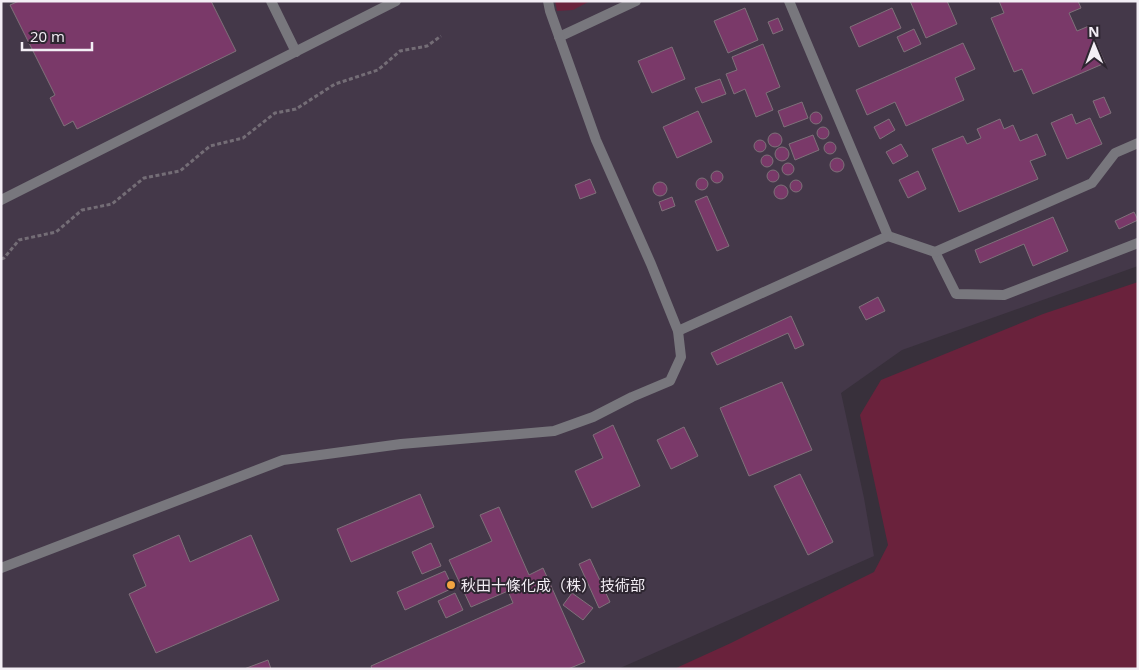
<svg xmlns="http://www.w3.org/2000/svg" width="1139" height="670" font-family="'Open Sans','Noto Sans JP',sans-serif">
  <rect width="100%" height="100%" fill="#38303b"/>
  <!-- built -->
  <polygon fill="#443849" points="1,1 1138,1 1138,266 902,350 841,393 864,498 874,556 618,669 1,669"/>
  <!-- green -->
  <g fill="#6a223c">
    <polygon points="555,1 590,1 573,10 557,11"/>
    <polygon points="1138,282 1138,669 674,669 731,643 874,572 888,545 860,415 881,380 1043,314"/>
  </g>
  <!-- building -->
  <g fill="#7a3969" stroke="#7f717a">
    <polygon points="19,1 211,1 236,51 77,129 73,121 64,126 50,98 55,95 10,5"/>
    <polygon points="910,1 947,1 957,24 926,38"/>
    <polygon points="999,1 1078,1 1081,8 1069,13 1077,31 1089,26 1105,63 1033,94 1022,69 1014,72 991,18 1004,13"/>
    <polygon points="745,8 758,40 728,53 714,21"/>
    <polygon points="892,8 901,28 859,47 850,27"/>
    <polygon points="778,18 783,30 773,34 768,22"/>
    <polygon points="914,29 921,44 904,52 897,37"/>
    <polygon points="963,43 975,69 955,78 964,100 906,126 895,102 867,115 856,90"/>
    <polygon points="763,44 780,87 766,93 773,110 756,117 745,89 734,94 726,74 737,70 732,57"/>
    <polygon points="672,47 685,79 652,93 638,61"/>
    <polygon points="720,79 726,94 702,103 695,88"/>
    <polygon points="1104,97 1111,113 1100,118 1093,101"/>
    <polygon points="802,102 808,118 784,127 778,111"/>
    <polygon points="698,111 712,142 677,158 663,127"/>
    <circle cx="816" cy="118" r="6"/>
    <polygon points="1072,114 1076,124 1090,118 1102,144 1067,159 1051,123"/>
    <polygon points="889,119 895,130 880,139 874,127"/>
    <polygon points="1000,119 1004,129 1013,125 1020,141 1037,134 1046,155 1030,161 1038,179 959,212 932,149 963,136 967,144 981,138 977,129"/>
    <circle cx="823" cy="133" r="6"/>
    <circle cx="775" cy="140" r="7"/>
    <polygon points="813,135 819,150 795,160 789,144"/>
    <circle cx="760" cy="146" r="6"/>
    <circle cx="830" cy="148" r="6"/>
    <polygon points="901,144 908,156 893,164 886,152"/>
    <circle cx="782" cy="154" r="7"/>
    <circle cx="767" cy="161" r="6"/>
    <circle cx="837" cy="165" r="7"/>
    <circle cx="788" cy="169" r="6"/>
    <circle cx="773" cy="176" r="6"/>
    <circle cx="717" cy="177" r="6"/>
    <polygon points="918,171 926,189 908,198 899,180"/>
    <circle cx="702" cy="184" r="6"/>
    <polygon points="590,179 596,193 580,199 575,185"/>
    <circle cx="796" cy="186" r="6"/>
    <circle cx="660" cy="189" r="7"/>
    <circle cx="781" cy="192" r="7"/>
    <polygon points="707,196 729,246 717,251 695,201"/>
    <polygon points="672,197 675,206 662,211 659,202"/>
    <polygon points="1134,212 1138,220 1119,229 1115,221"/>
    <polygon points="1053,217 1068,251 1033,266 1024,244 980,263 975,250"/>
    <polygon points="878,297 885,311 866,320 859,307"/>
    <polygon points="791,316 804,345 795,349 788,333 717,365 711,353"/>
    <polygon points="782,382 812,450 749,476 720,408"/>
    <polygon points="613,425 640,486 592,508 575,471 603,458 593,435"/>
    <polygon points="684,427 698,456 671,469 657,440"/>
    <polygon points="800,474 833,542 808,555 774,486"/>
    <polygon points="420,494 434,527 351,562 337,529"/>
    <polygon points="499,507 529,575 543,568 585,662 568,669 372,669 371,666 513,603 508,591 471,607 449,560 492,541 480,515"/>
    <polygon points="179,535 190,562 251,535 279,600 156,653 129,594 146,586 133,555"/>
    <polygon points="431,543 441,566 422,574 412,552"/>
    <polygon points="590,559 610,602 599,608 579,564"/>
    <polygon points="445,571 453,588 405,610 397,592"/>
    <polygon points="455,593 463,610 446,618 438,601"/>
    <polygon points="572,593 593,608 583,620 563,605"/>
    <polygon points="268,660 271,669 244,669"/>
  </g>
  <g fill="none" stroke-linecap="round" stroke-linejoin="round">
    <!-- path -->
    <polyline stroke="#746d76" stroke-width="3" stroke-dasharray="4 2.5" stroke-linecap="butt" points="1,259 4,258 19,240 56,232 82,210 112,204 144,178 180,171 210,146 243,138 275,113 296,109 335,84 378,70 400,51 427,46 441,36"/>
    <!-- lane -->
    <g stroke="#78777d" stroke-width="10">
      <polyline points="271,1 296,52"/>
      <polyline points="559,37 636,1"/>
      <polyline points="888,236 935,252 956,294 1004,295 1138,243"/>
      <polyline points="935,252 1092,183 1115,153 1138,143"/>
      <polyline points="678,331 888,236 789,1"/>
    </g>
    <!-- street -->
    <g stroke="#78777d" stroke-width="10">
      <polyline points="1,200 396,1"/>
      <polyline points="1,568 283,460 401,444 554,431 593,417 632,397 670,381 681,357 678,331 651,264 596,140 550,11 548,1"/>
    </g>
  </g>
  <!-- markers -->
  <circle fill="#f2a541" stroke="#2e2631" stroke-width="2" cx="451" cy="585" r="5"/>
  <g text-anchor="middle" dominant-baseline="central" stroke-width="4" stroke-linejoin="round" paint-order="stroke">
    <!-- poi labels -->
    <g font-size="15" fill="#f3eef5" stroke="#2e2631" text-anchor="start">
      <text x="461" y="585">秋田十條化成（株） 技術部</text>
    </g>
  </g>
  <!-- border -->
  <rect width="1139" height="670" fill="none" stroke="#f3eef5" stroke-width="5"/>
  <!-- north arrow -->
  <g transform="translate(1094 45) rotate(359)" stroke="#2e2631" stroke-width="4" paint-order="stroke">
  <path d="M0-4L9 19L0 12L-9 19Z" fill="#f3eef5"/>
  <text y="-8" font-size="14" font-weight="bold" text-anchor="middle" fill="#f3eef5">N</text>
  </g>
  <!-- scale -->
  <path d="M22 42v8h70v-8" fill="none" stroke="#f3eef5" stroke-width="2.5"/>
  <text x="30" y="42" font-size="15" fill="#f3eef5" stroke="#2e2631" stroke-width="4" paint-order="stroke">20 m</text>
</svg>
